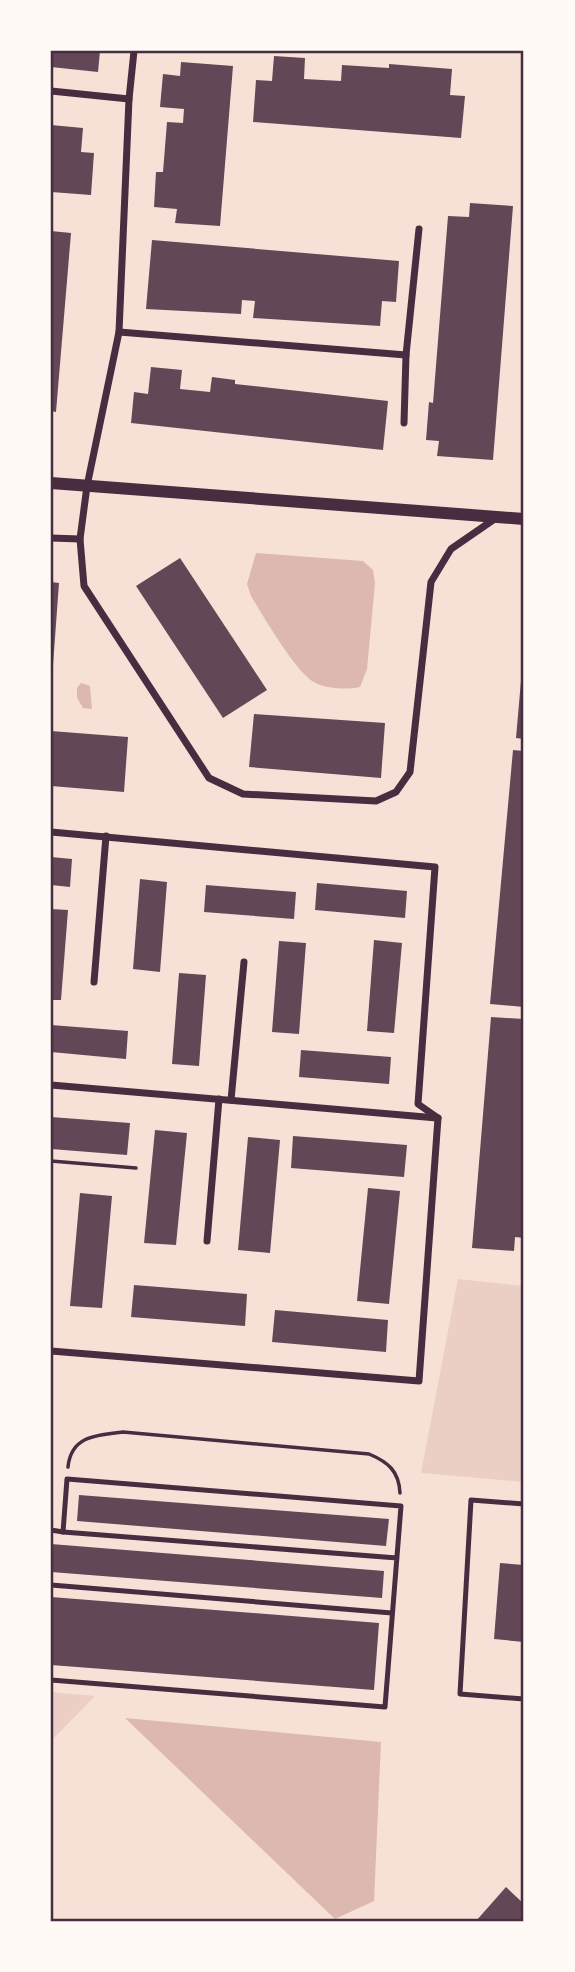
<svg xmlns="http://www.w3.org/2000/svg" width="575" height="1972" font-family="'IBM Plex Sans',sans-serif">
  <rect width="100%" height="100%" fill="#f7e1d7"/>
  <!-- green -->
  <g fill="#ebcfc5">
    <polygon points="458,1279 524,1286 524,1482 421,1473"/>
    <polygon points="51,1692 95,1696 51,1741"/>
  </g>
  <!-- water -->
  <g fill="#dcb8b0">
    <path d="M 256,553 L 363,561 L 373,570 L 375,583 L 367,669 L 360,687 C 347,690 324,689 312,681 C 294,669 263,616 251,596 L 247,584 Z"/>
    <polygon points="81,683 90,686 92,709 83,708 77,698 77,688"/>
    <polygon points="125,1718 381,1742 374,1901 335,1919"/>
  </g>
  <!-- building -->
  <g fill="#644757">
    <polygon points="51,51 100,51 98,72 51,67"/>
    <polygon points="274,56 305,58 304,79 341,81 342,65 389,68 389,64 452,69 450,95 465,96 461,138 253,122 256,80 272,81"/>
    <polygon points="181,62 233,66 220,226 175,223 177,209 154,207 156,172 163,172 167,122 183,123 184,109 160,107 163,74 180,76"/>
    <polygon points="51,125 83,128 81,152 94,153 91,195 51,192"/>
    <polygon points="470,203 513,206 493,460 437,456 439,441 426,440 429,402 433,403 448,216 469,217"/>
    <polygon points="51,231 71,233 56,412 51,411"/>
    <polygon points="152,240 399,261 396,302 382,301 380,326 253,318 255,301 242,300 241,314 146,309"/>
    <polygon points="151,367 182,370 180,389 210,392 212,377 235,380 235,384 388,401 383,450 131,423 134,392 148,394"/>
    <polygon points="180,558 267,690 223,718 136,586"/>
    <polygon points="51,582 59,583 53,665 51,665"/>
    <polygon points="522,669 524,669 524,739 516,738"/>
    <polygon points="254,714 385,723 381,778 249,767"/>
    <polygon points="51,731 128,737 124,792 51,786"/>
    <polygon points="513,750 524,751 524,1007 490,1004"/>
    <polygon points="51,857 72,859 70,887 51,885"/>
    <polygon points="140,879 167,882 160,972 133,969"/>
    <polygon points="317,883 407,891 405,918 315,910"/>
    <polygon points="206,885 296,892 294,919 204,912"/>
    <polygon points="51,909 68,910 61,1000 51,1000"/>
    <polygon points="374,940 402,943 394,1033 367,1031"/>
    <polygon points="279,941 306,943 299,1034 272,1032"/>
    <polygon points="179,973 206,975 199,1066 172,1064"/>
    <polygon points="491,1017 524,1019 524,1238 515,1237 514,1251 472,1248"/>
    <polygon points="51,1025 128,1031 126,1059 51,1052"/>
    <polygon points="301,1050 391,1057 389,1084 299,1077"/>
    <polygon points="51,1117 130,1123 127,1155 51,1149"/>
    <polygon points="155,1130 187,1133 176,1245 144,1243"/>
    <polygon points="293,1136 407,1145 404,1177 291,1168"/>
    <polygon points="248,1137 280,1140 270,1253 238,1250"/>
    <polygon points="368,1188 400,1191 389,1304 357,1301"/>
    <polygon points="80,1193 112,1196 102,1308 70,1306"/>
    <polygon points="134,1285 247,1294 245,1326 131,1317"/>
    <polygon points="275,1310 388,1320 386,1352 272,1342"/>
    <polygon points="79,1495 389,1519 386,1546 77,1521"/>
    <polygon points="51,1544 384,1571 382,1598 51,1572"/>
    <polygon points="500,1563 524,1565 524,1642 494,1639"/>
    <polygon points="51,1597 379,1623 374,1690 51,1665"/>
    <polygon points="506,1887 524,1904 524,1921 476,1921"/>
  </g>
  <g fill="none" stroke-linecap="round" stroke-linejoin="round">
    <!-- path -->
    <g stroke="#4a2c40" stroke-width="3.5">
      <polyline points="51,1161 136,1168"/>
      <path d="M 68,1467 C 71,1436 96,1435 123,1432 L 369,1454 C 388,1462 399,1471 400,1493"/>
    </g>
    <!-- service -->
    <g stroke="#4a2c40" stroke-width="5">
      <polyline points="524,1504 471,1500 460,1694 524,1699"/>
      <polyline points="51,1530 63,1532"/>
      <polyline points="51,1585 392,1613"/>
      <polyline points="51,1680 385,1707 401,1506 67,1479 63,1532 397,1558"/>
    </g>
    <!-- minor -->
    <g stroke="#4a2c40" stroke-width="7">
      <polyline points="134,51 129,99 119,332 87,486 80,539 84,586 209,778 243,794 376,801 396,792 410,772 431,582 451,549 496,518"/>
      <polyline points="51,91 129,99"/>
      <polyline points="119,332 406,355"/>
      <polyline points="404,423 406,355 419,229"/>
      <polyline points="51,538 80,539"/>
      <polyline points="51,832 435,867 418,1104 438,1118"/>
      <polyline points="94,982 106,836"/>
      <polyline points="51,1085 437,1118"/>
      <polyline points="231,1100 244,962"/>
      <polyline points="207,1241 219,1099"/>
      <polyline points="51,1351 419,1381 438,1118"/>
    </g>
    <!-- tertiary -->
    <polyline stroke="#4a2c40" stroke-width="12" points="51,483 524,519"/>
  </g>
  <!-- border -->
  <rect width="575" height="1972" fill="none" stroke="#fffaf5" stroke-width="105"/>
  <rect x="52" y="52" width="470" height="1868" fill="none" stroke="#4a2c40" stroke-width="2.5"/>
</svg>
